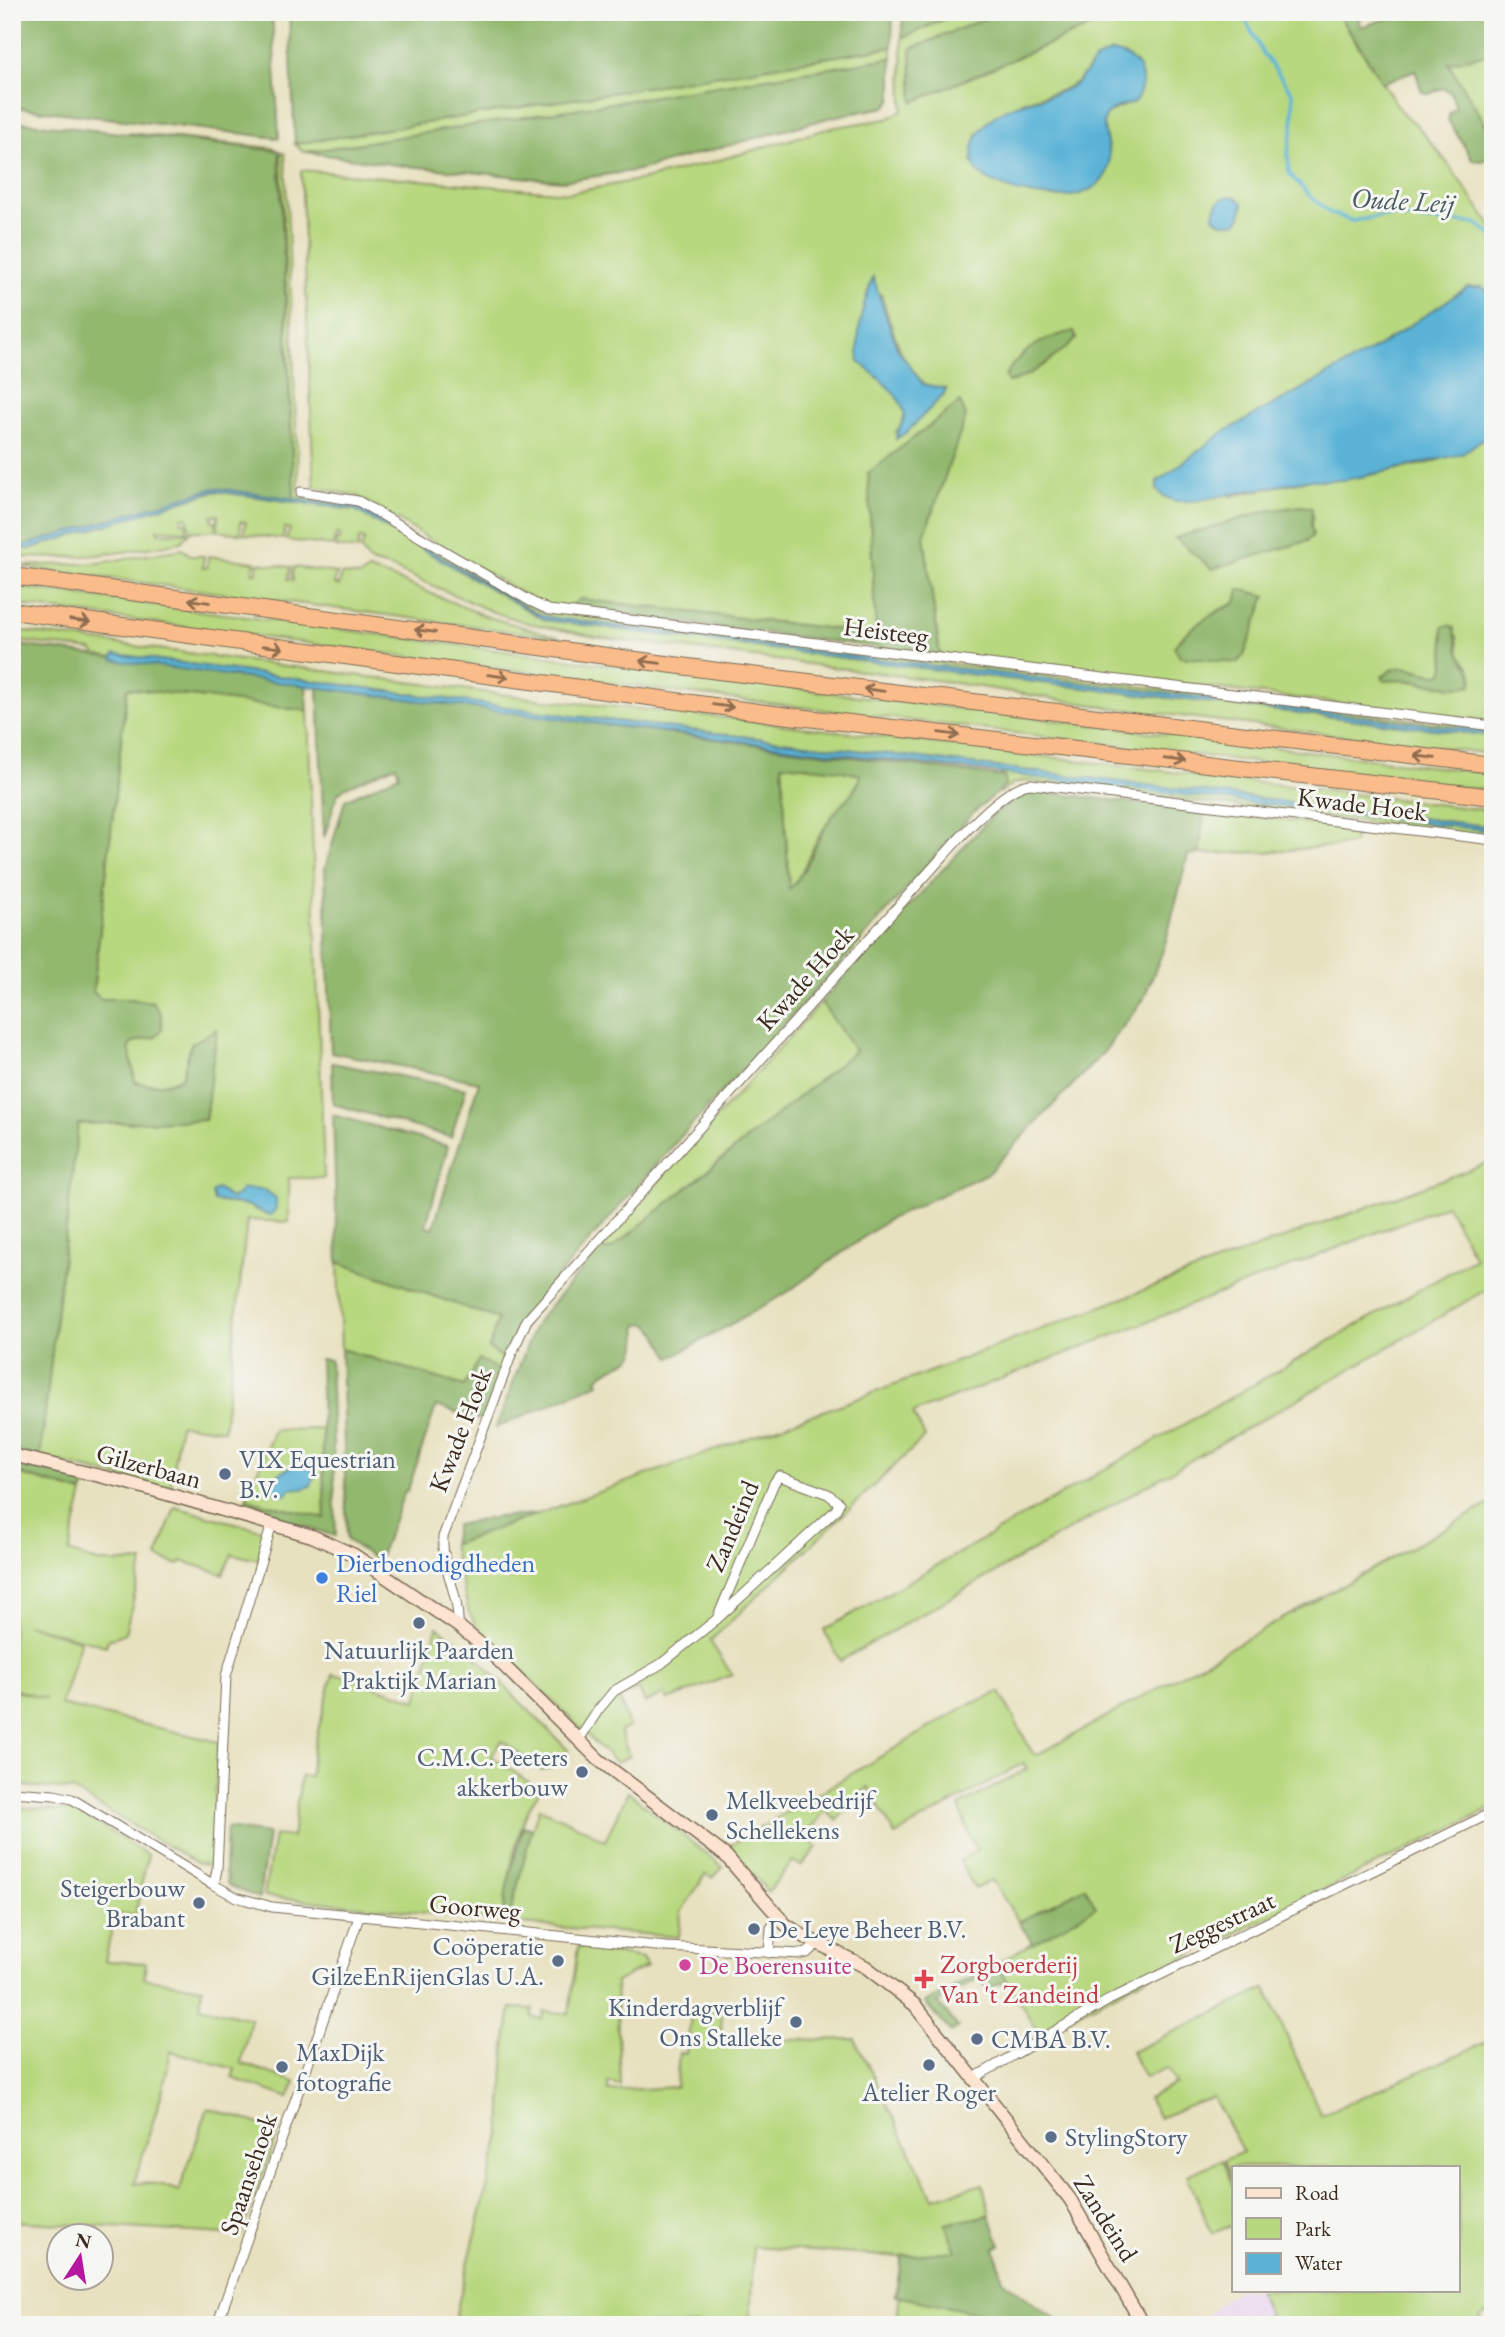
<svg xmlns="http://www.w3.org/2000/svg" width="1505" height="2337" font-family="'EB Garamond',serif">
  <rect width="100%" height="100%" fill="#f6f6f2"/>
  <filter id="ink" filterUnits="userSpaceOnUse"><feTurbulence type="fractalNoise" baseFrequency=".0143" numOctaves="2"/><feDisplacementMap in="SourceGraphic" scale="14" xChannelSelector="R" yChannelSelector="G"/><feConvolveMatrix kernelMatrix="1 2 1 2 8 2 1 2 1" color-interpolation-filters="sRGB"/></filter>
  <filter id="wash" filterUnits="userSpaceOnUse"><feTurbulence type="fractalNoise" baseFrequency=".00686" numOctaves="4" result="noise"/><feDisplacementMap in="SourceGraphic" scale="28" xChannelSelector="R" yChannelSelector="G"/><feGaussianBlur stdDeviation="1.57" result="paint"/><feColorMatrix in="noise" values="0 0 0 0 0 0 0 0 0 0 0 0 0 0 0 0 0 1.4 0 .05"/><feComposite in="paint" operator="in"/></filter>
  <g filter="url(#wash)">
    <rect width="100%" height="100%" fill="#e8e1bf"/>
    <!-- built -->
    <polygon fill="#e7d2ef" points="1239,2290 1259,2290 1273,2325 1197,2325 1229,2295"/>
    <!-- green -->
    <g fill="#b8d87f" stroke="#7a814e" stroke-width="2" fill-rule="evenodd">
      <path d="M 960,12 L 1000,12 L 911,49 L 913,102 L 1124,12 L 1336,12 L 1403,114 L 1416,124 L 1446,161 L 1493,228 L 1493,294 L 1482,287 L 1468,287 L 1376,348 L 1157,481 L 1232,496 L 1307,480 L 1344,480 L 1434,462 L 1485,437 L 1493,426 L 1493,550 L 1488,567 L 1487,586 L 1493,586 L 1493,722 L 940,655 L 924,536 L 966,416 L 870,519 L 876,634 L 580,599 L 568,608 L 548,606 L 533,600 L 357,496 L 314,487 L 301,170 L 569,193 L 649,178 L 716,161 L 830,128 L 887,119 L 903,110 L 902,38 ZM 1112,52 L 1123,107 C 1095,112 1104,130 1109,151 L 972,161 L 977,134 L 1024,101 L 1062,90 L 1077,82 L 1097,59 ZM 881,294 C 888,316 904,374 924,384 C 930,387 940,388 946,389 L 944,394 L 907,432 L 896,432 C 899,428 904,422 904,417 C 907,398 882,383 871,371 ZM 1302,506 L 1313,515 L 1311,525 L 1313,535 L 1307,541 L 1252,555 L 1176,538 L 1267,511 ZM 1266,596 L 1244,655 L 1219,610 L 1236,603 ZM 1443,627 L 1457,636 L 1459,653 L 1470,668 L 1425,684 L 1382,676 C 1407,657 1418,676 1442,674 L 1445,667 Z"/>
      <polygon points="892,47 892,58 306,152 302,151 295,144"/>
      <polygon points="1493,53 1493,136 1448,62"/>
      <polygon points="128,133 274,148 285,154 299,496 352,502 540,610 824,648 1493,729 1493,732 904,662 548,617 541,615 357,507 294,499 281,154 277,151 126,136"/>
      <path d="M 214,491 L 355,510 L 545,620 L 993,677 L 1493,736 L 1493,754 L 1106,707 L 949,682 L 596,637 L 528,623 L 493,612 L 393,568 L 370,562 L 361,550 L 364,540 L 359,539 L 358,550 L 335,547 L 336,540 L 340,540 L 340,535 L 337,533 L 332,546 L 286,540 L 290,529 L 285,528 L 283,539 L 243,534 L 246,522 L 241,521 L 240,534 L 218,531 L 218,515 L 212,516 L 212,521 L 216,521 L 215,531 L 190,531 L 187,517 L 182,517 L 182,522 L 186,522 L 187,531 L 157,529 L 158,533 L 189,533 L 181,542 C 124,553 70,561 12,556 L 12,549 L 29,549 Z"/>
      <polygon points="182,549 192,556 204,556 203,568 208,567 208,556 255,562 252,573 257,573 257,564 259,563 291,567 288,579 293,580 292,574 294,567 337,573 334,584 339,586 341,574 360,576 369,570 396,579 488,617 561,638 16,566 99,563"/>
      <polygon points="12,586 670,673 1493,774 1493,791 677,692 12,604"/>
      <polygon points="12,630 545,700 711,716 1493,811 1493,827 566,715 130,656 120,655 114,660 95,656 95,653 91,650 12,640"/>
      <path d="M 127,688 L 308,711 L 324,1178 L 289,1178 L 289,1222 L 247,1220 L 224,1430 L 180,1424 L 170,1490 L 40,1457 L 78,1124 L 205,1120 L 217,1030 L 191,1044 L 182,1077 C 165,1086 153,1086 135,1082 L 129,1047 L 153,1002 L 130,999 L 101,999 L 93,992 Z"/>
      <path d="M 782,763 L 839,770 L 861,775 C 858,790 830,818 821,833 C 809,852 804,874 789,890 Z"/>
      <polygon points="1001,773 1493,831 1493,837 1027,781 1014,783 1000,793"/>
      <polygon points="1204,811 1356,828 1354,843 1344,845 1265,852 1199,854"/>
      <polygon points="821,1002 856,1051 610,1250 600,1249 648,1193"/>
      <polygon points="1493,1161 1493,1294 1489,1288 1380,1352 840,1661 824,1630 1475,1258 1447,1205 913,1413 925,1437 710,1641 732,1675 668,1700 664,1694 645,1703 639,1689 619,1697 629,1727 620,1731 629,1756 616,1763 477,1627 469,1612 452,1545 884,1389 1218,1262"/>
      <polygon points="338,1262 498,1319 489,1348 507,1361 502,1372 464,1386 341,1349"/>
      <polygon points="322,1429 325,1519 246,1499 274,1430"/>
      <polygon points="12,1472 83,1493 69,1552 97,1562 143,1562 125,1633 108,1640 106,1646 26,1624 79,1640 80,1643 61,1705 219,1742 210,1866 197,1863 72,1790 12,1785 12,1690 46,1699 12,1689"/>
      <polygon points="1493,1502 1493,1808 1173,1963 1039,2034 997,1963 1095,1907 1085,1887 1019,1922 992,1880 975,1889 960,1861 977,1850 972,1842 959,1806 1027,1769 1024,1763 895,1835 868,1787 837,1820 825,1811 805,1837 817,1847 801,1866 793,1861 768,1892 728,1847 968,1705 1000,1692 1032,1752 1037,1755"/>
      <polygon points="175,1507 261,1530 265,1536 258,1560 232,1554 223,1574 182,1561 179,1565 157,1557"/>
      <path d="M 437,1627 L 468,1649 L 568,1750 L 568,1754 L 551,1768 L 541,1770 L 502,1741 L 491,1756 L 540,1790 C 514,1826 509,1879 502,1921 L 264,1896 L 274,1835 L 292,1837 L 301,1776 L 310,1777 L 313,1750 L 333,1674 L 354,1679 L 417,1701 Z"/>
      <polygon points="628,1792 723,1867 713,1878 706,1874 681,1912 679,1937 508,1923 523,1859 539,1808 587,1830 605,1841"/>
      <polygon points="12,1807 77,1811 148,1855 135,1915 115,1914 105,1961 146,1963 144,1978 202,1988 200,2007 251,2019 241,2063 295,2082 289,2098 232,2078 235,2069 171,2051 163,2089 134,2183 159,2184 179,2191 208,2108 279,2130 241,2235 12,2221"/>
      <polygon points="578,1947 642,1958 647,1966 616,1982 620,2085 608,2082 608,2091 676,2087 679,2053 686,2054 692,2008 722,2011 721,2035 777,2040 855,2039 933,2198 983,2184 990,2215 946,2224 957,2251 899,2257 753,2247 750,2325 453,2325 501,2131 505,2046 511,2008 533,2009 532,2017 542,2019 544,2011 569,2014"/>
      <polygon points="1266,1988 1321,2115 1493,2039 1493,2309 1480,2317 1485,2325 1273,2325 1258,2290 1458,2290 1458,2167 1234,2167 1234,2183 1224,2160 1243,2152 1213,2097 1159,2118 1148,2098 1176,2084 1167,2068 1144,2078 1131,2052"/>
      <polygon points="1222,2160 1234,2189 1234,2225 1212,2233 1187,2175"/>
      <polygon points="899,2296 1038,2325 897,2325"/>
    </g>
    <!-- forest -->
    <g fill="#92b86e" stroke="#667146" stroke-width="2" fill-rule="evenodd">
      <polygon points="12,12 272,12 279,138 12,107"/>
      <polygon points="289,12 893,12 892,47 295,144"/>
      <polygon points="903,12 960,12 902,38"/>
      <polygon points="1000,12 1124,12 913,102 911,49"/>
      <polygon points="1336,12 1377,12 1358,18 1361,27 1406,12 1493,12 1493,53 1448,63 1493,136 1493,157 1482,161 1473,160 1448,120 1450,112 1456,108 1451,93 1443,88 1429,94 1422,92 1415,70 1382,83 1356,40"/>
      <polygon points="892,58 892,99 885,107 832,117 639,170 562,181 397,165 306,152"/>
      <polygon points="12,121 279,151 294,502 216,491 19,549 12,549"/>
      <path d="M 1074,331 L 1076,339 C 1059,354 1029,379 1008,382 L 1005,377 C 1018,350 1046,337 1074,331 Z"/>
      <polygon points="960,402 966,416 924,536 940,655 568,608 580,599 876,634 868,473"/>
      <polygon points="1302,506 1312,508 1311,525 1313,535 1307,541 1212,569 1175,538 1267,511"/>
      <path d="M 1239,589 L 1266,596 L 1244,655 L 1237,663 L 1180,657 L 1174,647 C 1189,626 1212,613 1236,603 Z"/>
      <path d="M 1448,625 L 1453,627 C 1457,635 1456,646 1460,654 C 1466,666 1475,670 1472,685 C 1453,690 1432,684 1414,681 C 1404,679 1394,681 1384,681 L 1382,676 C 1407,657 1419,676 1442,674 L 1445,666 L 1443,627 Z"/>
      <path d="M 12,644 L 306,684 L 308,711 L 127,688 L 93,992 L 101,999 L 130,999 L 153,1002 L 161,1014 L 162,1029 L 156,1037 L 133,1042 L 129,1047 L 135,1082 C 153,1086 165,1086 182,1077 L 191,1044 L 217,1029 L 205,1120 L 78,1124 L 40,1457 L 12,1450 Z"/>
      <path d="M 318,687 L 1005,777 L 1005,786 L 972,814 L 850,953 L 675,1143 L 534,1304 L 507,1361 L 489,1348 L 498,1319 L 338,1262 L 333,1115 L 448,1146 L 426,1226 L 433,1228 L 479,1082 L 331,1052 L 325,869 L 345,800 L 399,775 L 396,765 L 344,788 L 337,795 L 324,838 ZM 782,764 L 839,770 L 861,775 C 858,790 842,802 833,815 C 815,837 809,871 789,889 Z"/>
      <path d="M 1034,791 L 1204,811 L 1199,854 L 1188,855 L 1164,948 L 1143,1000 L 1103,1053 L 988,1173 L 889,1219 L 786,1293 L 671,1358 L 653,1328 L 645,1323 L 637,1326 C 642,1370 620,1356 597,1379 L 599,1383 L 496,1428 L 533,1330 L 542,1315 L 600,1249 L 610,1250 L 855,1051 L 821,1002 L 992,816 L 1016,798 Z"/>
      <polygon points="332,1063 466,1089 451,1137 333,1104"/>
      <polygon points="341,1349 464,1386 479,1359 502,1372 484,1421 436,1406 408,1490 405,1491 378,1561 347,1540"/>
      <polygon points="320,1359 330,1360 336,1536 242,1510 246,1499 325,1518"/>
      <polygon points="12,1461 86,1480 83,1493 12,1472"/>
      <polygon points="537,1514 452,1545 456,1525 498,1517"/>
      <polygon points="523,1826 532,1829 508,1923 502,1921 507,1886"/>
      <polygon points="227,1828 268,1834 259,1898 228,1885 225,1871"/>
      <polygon points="1085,1887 1096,1907 1033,1944 1019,1922"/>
      <polygon points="997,1963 1009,1984 999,1983 988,1990 979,1978 938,2003 958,2027 951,2032 925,2003"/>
      <polygon points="990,2215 1000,2246 995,2247 1003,2281 1056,2319 1059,2319 1062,2325 1038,2325 895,2296 902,2256 956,2251 945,2224"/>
    </g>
    <!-- water -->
    <g fill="#5ab3d7" stroke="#4a6e7a" stroke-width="2">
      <path d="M 1112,52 C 1140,57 1150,77 1135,102 C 1128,105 1117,106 1111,111 C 1087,126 1136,169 1085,192 C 1060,204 998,192 978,172 C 969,163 972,143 979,133 C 1003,95 1045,106 1076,83 C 1085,76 1089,65 1097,59 C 1101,56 1108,54 1112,52 Z"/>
      <path d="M 1227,196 L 1236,197 L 1243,203 L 1241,216 L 1236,223 L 1221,223 L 1214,217 C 1215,205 1218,201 1227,196 Z"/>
      <path d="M 873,277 L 898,350 L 923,384 L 946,389 L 944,394 L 907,432 L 896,439 C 896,431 902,426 904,418 C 908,400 873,373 859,362 C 855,333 863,305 873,277 Z"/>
      <polygon points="1468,287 1482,287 1493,294 1493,426 1485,437 1462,454 1383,472 1344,480 1307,480 1194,501 1175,501 1163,496 1157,490 1157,482 1222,433 1376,348"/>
      <polygon points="214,488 357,507 537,613 548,617 904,662 1493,732 1493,736 993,677 545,620 355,510 214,491 29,549 12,549 12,545 23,546"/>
      <path d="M 115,654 L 566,715 L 1493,827 L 1493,831 C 1033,778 573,723 114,660 L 113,657 Z"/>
      <polygon points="217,1189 232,1199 243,1189 265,1190 276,1198 276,1208 271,1215 267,1215 247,1205 214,1201 212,1193"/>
      <polygon points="293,1466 306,1466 315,1472 311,1486 302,1489 292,1488 285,1495 276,1493 272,1483 278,1474"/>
    </g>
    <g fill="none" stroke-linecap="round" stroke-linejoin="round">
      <!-- stream -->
      <g stroke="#5ab3d7" stroke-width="3.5">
        <polyline points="1247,12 1247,23 1262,52 1293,94 1293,126 1288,153 1289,173 1310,196 1330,213 1352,221 1391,215 1431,221 1476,223 1493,236"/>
        <path d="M 1493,556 C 1484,585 1491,617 1493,647"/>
      </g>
    </g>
  </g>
  <g filter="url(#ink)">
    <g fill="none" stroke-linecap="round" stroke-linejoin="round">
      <!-- street casing -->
      <g stroke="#786a56" stroke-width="11">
        <g id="street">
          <polyline points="301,492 358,501 532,602 549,610 1493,726"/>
          <polygon points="779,1476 828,1494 839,1503 836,1510 717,1619 774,1483"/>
          <path d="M 458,1626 C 460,1595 441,1567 443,1537 L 512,1353 L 527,1320 L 946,853 C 963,834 1006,785 1031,784 L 1493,840"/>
          <polyline points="578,1741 599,1709 614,1691 661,1664 717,1619"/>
          <polyline points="12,1792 54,1795 72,1799 214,1885 236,1897 272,1907 666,1947 801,1954 807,1953 817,1944"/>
          <polyline points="214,1885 217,1869 226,1676 272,1524"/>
          <polyline points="769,1953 771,1928 778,1918"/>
          <polyline points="974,2078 1109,2000 1493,1812"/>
          <polyline points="217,2325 359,1917"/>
        </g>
      </g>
      <!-- secondary casing -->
      <g stroke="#786a56" stroke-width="15">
        <polyline id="secondary" points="12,1455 129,1483 312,1536 354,1555 458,1626 488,1650 599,1760 726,1856 785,1924 803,1936 866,1967 915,2005 1070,2199 1143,2325"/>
      </g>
      <!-- highway casing -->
      <g stroke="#786a56" stroke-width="18">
        <g id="highway">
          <polyline points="12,576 718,671 1493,765"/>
          <polyline points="12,611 781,715 1493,797"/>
        </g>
      </g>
      <!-- street -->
      <use href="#street" stroke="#fff" stroke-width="9"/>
      <!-- secondary -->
      <use href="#secondary" stroke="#fde4d0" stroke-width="12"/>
      <!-- highway -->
      <use href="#highway" stroke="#f9bc8a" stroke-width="16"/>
    </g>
    <!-- one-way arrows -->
    <defs><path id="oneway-shaft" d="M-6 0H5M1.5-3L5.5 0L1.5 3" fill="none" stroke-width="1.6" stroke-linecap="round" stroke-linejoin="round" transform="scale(1.75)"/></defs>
    <g stroke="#906c4f">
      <use href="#oneway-shaft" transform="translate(199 601) rotate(-172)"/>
      <use href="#oneway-shaft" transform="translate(80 621) rotate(8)"/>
      <use href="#oneway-shaft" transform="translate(425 631) rotate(-172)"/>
      <use href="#oneway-shaft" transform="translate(273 647) rotate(7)"/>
      <use href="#oneway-shaft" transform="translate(650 662) rotate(-172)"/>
      <use href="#oneway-shaft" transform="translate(498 676) rotate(7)"/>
      <use href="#oneway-shaft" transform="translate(874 690) rotate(-173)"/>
      <use href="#oneway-shaft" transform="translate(723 706) rotate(8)"/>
      <use href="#oneway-shaft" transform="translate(949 734) rotate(7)"/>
      <use href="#oneway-shaft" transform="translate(1425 757) rotate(-173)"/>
      <use href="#oneway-shaft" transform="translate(1175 760) rotate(7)"/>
    </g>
  </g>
  <!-- markers -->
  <g fill="#5c6f8a" stroke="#f6f6f2" stroke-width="2.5">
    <circle cx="225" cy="1474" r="7"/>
    <circle cx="419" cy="1623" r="7"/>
    <circle cx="582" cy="1772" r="7"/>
    <circle cx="712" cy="1815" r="7"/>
    <circle cx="199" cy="1903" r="7"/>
    <circle cx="754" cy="1929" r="7"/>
    <circle cx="558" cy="1961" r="7"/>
    <circle cx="796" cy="2022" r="7"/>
    <circle cx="977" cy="2039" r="7"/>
    <circle cx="929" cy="2065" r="7"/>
    <circle cx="282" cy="2067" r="7"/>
    <circle cx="1051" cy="2137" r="7"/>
  </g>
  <circle fill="#3f7fe0" stroke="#f6f6f2" stroke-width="2.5" cx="322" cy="1578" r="7"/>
  <circle fill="#d1479c" stroke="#f6f6f2" stroke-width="2.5" cx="685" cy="1965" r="7"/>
  <path fill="#e0444e" stroke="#f6f6f2" stroke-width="2.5" d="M920.5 1968.5h7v7h7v7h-7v7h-7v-7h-7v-7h7z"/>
  <g text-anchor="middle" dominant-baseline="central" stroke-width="6" stroke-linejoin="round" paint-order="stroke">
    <!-- street labels -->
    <g font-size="26" fill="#3b2a1e" stroke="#f6f6f2">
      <text transform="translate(886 631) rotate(7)">Heisteeg</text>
      <text transform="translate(1362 804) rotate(7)">Kwade Hoek</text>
      <text transform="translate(805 978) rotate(-48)">Kwade Hoek</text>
      <text transform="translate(460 1430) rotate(-69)">Kwade Hoek</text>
      <text transform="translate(149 1466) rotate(15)">Gilzerbaan</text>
      <text transform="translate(732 1526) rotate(-67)">Zandeind</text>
      <text transform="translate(475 1907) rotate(5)">Goorweg</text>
      <text transform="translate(1222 1922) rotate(-25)">Zeggestraat</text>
      <text transform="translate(248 2174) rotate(-71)">Spaansehoek</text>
      <text transform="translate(1106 2218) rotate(58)">Zandeind</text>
    </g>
    <!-- service labels -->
    <g font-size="26" fill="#4e5e75" stroke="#f6f6f2" text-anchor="start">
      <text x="239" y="1459">VIX Equestrian<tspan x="239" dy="30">B.V.</tspan></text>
      <text x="419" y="1650" text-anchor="middle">Natuurlijk Paarden<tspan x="419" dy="30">Praktijk Marian</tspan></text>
      <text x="568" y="1757" text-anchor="end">C.M.C. Peeters<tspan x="568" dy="30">akkerbouw</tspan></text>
      <text x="726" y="1800">Melkveebedrijf<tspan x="726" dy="30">Schellekens</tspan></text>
      <text x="185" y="1888" text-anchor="end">Steigerbouw<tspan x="185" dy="30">Brabant</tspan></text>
      <text x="768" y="1929">De Leye Beheer B.V.</text>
      <text x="544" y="1946" text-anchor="end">Coöperatie<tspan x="544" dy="30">GilzeEnRijenGlas U.A.</tspan></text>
      <text x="782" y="2007" text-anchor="end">Kinderdagverblijf<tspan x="782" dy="30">Ons Stalleke</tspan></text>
      <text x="991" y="2039">CMBA B.V.</text>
      <text x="296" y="2052">MaxDijk<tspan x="296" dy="30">fotografie</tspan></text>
      <text x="929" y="2092" text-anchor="middle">Atelier Roger</text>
      <text x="1065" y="2137">StylingStory</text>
    </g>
    <!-- shop labels -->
    <g font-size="26" fill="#366cbe" stroke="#f6f6f2" text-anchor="start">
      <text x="336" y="1563">Dierbenodigdheden<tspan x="336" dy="30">Riel</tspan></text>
    </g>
    <!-- health labels -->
    <g font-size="26" fill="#be3a42" stroke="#f6f6f2" text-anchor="start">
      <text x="940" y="1964">Zorgboerderij<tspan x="940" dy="30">Van 't Zandeind</tspan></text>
    </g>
    <!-- hotel labels -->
    <g font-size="26" fill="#b23c85" stroke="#f6f6f2" text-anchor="start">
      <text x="699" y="1965">De Boerensuite</text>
    </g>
    <!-- water labels -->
    <g font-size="28" font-style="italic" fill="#465a5f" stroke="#f6f6f2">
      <text transform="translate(1403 200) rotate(3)">Oude Leij</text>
    </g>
  </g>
  <!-- margin -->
  <rect width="1505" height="2337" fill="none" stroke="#f6f6f2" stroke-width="42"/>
  <!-- legend -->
  <rect x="1232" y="2166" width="228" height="126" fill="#f6f6f2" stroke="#aba49d" stroke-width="2"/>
  <rect x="1246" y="2188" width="35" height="10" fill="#fde4d0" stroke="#aba49d" stroke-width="2"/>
  <text x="1295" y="2200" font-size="21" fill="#3b2a1e">Road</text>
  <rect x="1246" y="2218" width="35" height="21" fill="#b8d87f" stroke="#aba49d" stroke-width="2"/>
  <text x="1295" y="2236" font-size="21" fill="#3b2a1e">Park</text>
  <rect x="1246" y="2253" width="35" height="21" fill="#5ab3d7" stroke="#aba49d" stroke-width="2"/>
  <text x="1295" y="2270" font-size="21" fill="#3b2a1e">Water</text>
  <!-- north arrow -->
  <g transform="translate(80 2257) rotate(12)"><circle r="33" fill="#f6f6f2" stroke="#aba49d" stroke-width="2"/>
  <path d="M0-5L12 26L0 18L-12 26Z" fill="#b5179e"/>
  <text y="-10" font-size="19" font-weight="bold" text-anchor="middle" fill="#3b2a1e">N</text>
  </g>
</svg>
